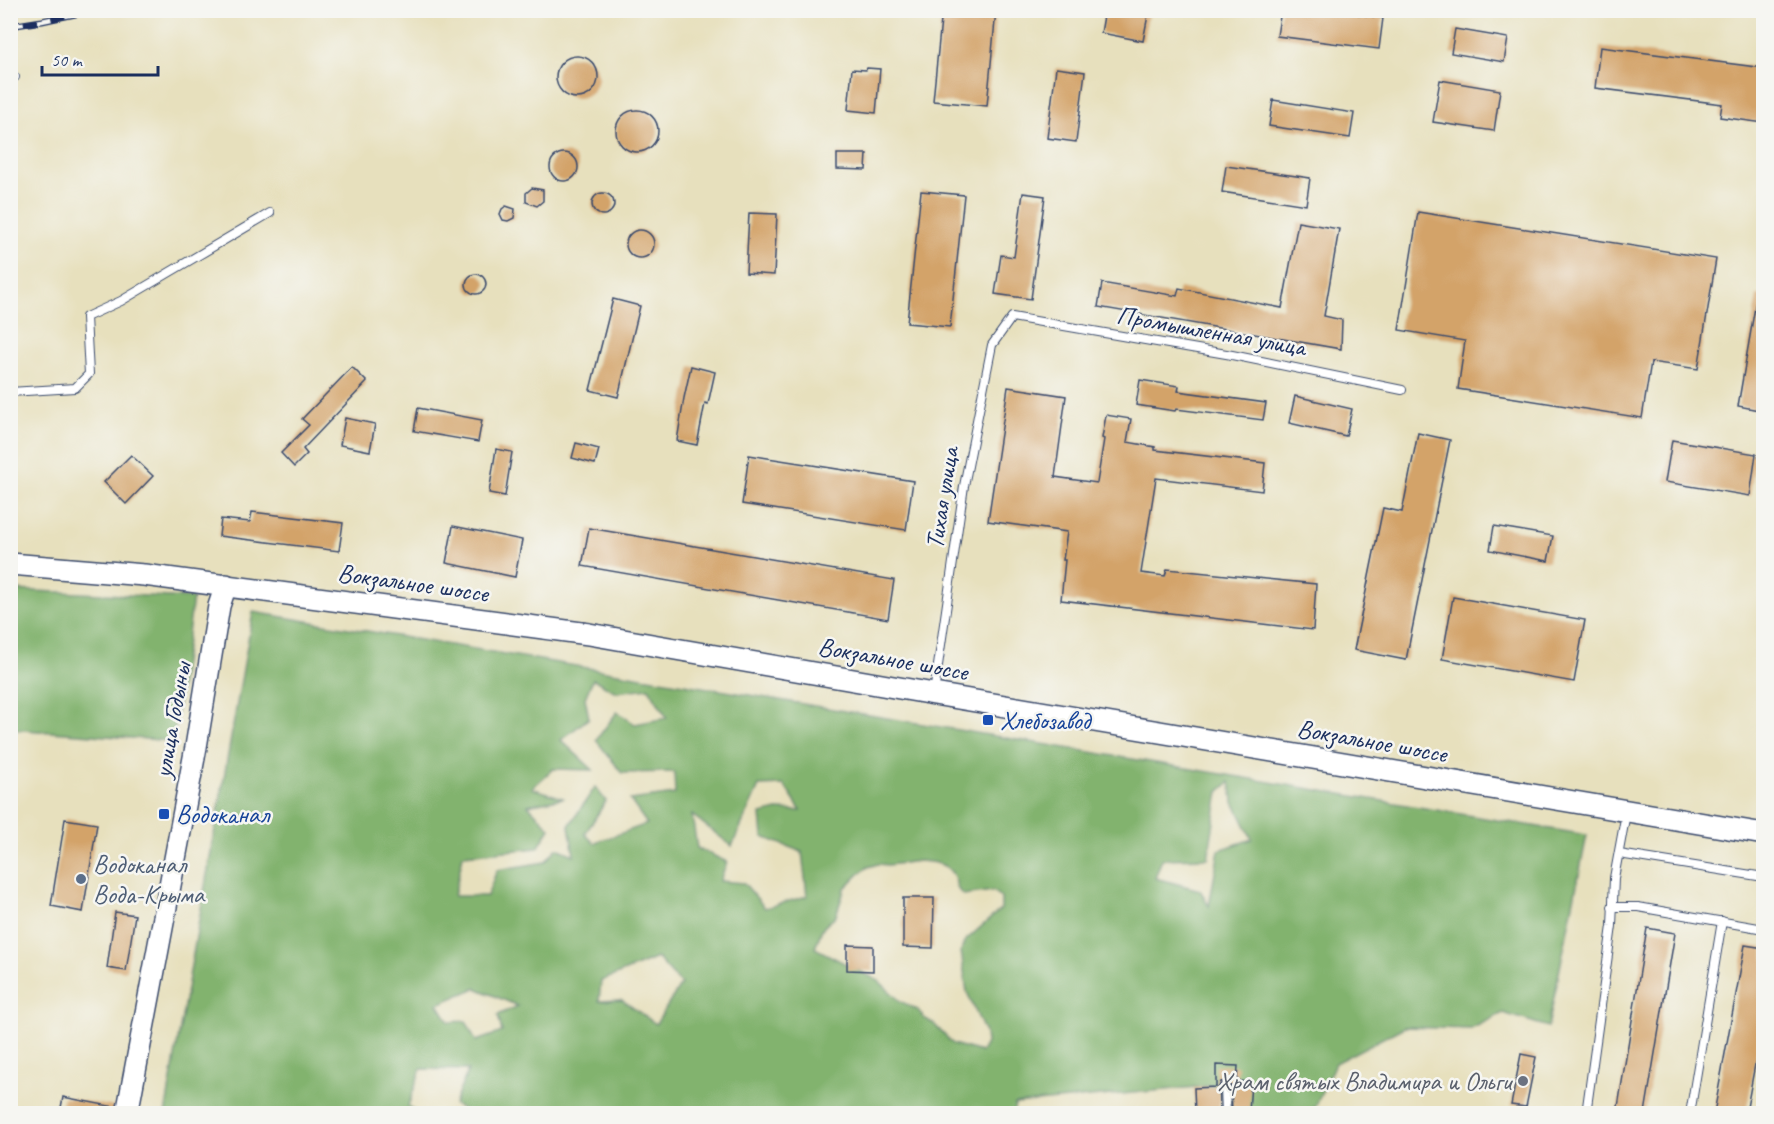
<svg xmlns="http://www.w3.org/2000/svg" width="1774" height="1124" font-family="Caveat,sans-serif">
  <rect width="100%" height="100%" fill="#f6f6f2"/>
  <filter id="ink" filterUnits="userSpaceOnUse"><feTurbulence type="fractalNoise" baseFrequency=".0167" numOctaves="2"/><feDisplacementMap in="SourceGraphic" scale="12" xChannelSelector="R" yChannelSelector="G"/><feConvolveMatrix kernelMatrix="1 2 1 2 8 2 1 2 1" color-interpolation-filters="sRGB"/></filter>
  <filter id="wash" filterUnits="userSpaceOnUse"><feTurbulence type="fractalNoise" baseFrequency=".008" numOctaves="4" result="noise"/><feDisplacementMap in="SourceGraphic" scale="24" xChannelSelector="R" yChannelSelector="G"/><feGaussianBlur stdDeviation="1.35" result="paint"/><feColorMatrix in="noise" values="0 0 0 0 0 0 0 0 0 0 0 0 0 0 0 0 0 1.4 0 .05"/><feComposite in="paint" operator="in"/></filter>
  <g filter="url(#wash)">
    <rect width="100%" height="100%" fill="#e7e0bd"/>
    <!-- forest -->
    <g fill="#82b36e" stroke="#4e7166" stroke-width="1.5" fill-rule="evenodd">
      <polygon points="11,590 193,598 173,741 11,729"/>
      <path d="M 253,612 L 1587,835 L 1548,1027 L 1503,1013 L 1471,1029 L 1404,1027 L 1335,1063 L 1313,1112 L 1306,1114 L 1226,1113 L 1218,1085 L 1015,1104 L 1013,1114 L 468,1113 L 454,1104 L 468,1070 L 421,1069 L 408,1106 L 417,1113 L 165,1114 ZM 593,679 L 616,692 L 649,688 L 667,718 L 635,724 L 617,712 L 596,740 L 622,773 L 674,772 L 675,794 L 630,800 L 647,824 L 594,843 L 585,834 L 606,801 L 595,787 L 569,826 L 574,855 L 557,848 L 545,862 L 497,870 L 487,896 L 454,896 L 463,855 L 538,848 L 550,828 L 528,805 L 563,798 L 532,788 L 553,769 L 593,770 L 561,740 L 589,718 L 585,698 ZM 1230,782 L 1233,800 L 1252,839 L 1219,850 L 1209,906 L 1200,890 L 1155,878 L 1162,859 L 1208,858 L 1219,792 ZM 784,785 L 801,811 L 777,810 L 761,814 L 763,837 L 802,852 L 807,896 L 765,908 L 744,883 L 720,881 L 727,862 L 697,848 L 692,815 L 732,846 L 759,786 ZM 919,861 C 933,862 949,862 955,879 C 957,887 956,888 963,895 L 993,891 L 1001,898 L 1001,909 L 964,942 L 961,951 L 967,992 L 985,1033 L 986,1043 L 981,1052 L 953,1044 L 933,1023 L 924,1018 L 918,1010 L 900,1001 L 879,981 L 815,948 L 822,929 L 836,915 L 845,888 L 860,873 L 868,867 L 878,864 L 888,865 ZM 657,958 L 681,984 L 656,1024 L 622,1000 L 599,1001 L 601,981 ZM 476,988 L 518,1006 L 498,1015 L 502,1032 L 476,1041 L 466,1021 L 449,1022 L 438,1004 Z"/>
    </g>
    <g id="blocks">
      <!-- building -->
      <g fill="#d3a369">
        <polygon points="942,10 996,10 987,106 933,101"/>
        <polygon points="1105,10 1149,10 1143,41 1101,33"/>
        <polygon points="1281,10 1329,10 1383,18 1379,49 1277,36"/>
        <polygon points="1455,29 1508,38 1504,62 1451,53"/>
        <polygon points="1600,47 1764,68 1764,123 1720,117 1722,104 1595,88"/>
        <circle cx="577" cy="77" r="21"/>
        <polygon points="867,68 880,69 876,113 848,110 852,69 866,70"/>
        <polygon points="1056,68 1085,72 1076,142 1047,138"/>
        <polygon points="1440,80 1500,90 1494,131 1433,122"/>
        <polygon points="1273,100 1354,113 1350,138 1269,126"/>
        <circle cx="637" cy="131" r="21"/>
        <circle cx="564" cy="167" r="14"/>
        <polygon points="837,154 867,154 866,170 837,169"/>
        <polygon points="1226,166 1310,178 1306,205 1222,192"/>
        <polygon points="532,188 543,190 543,201 537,206 526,202 526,193"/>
        <polygon points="921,191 964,195 950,327 907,323"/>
        <circle cx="603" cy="204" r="11"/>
        <polygon points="1023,193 1045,196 1031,299 995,294 1001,255 1014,257"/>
        <polygon points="506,206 515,209 514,218 508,221 503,220 500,214 502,209"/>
        <polygon points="1418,212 1716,259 1698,369 1651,362 1642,418 1458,389 1465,341 1399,330"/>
        <polygon points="749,213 777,214 774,275 746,273"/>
        <polygon points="1298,222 1339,229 1324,316 1342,320 1341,349 1098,307 1102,283 1177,296 1179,288 1282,308"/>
        <circle cx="640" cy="244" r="14"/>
        <circle cx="476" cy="284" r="10"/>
        <polygon points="1757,295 1764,295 1764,411 1738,406"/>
        <polygon points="613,299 640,306 618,397 590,390"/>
        <polygon points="691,366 715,372 708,404 705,403 697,445 677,441 684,398"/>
        <polygon points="352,367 367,382 303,449 307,454 294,467 281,453 309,425 302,419"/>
        <polygon points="1140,380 1179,386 1178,391 1266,403 1263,420 1176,409 1175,411 1136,405"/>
        <polygon points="1008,387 1066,396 1055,477 1097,483 1104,439 1102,438 1106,415 1131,419 1127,442 1155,447 1155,450 1265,463 1262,491 1156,478 1141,573 1165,576 1167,569 1316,584 1313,630 1061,600 1065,560 1063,560 1067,532 988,521"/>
        <polygon points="1295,396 1352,409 1346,436 1289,423"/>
        <polygon points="418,408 482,420 478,442 414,431"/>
        <polygon points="345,418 375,424 370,451 340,445"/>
        <polygon points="1418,433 1450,440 1406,660 1354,650 1383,508 1402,512"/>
        <polygon points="1672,440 1756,454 1750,496 1665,482"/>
        <polygon points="576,443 599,449 595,464 572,458"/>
        <polygon points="496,449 512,452 505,496 489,493"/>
        <polygon points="131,455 153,476 126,504 104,482"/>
        <polygon points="749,455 913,481 906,530 742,504"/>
        <polygon points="252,512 343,523 339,551 219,536 221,519 250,522"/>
        <polygon points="453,526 522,540 515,577 446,563"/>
        <polygon points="1494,526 1553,536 1548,561 1490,550"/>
        <polygon points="589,528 894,580 888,619 582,566"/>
        <polygon points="1453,597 1585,620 1574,682 1442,659"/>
        <polygon points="65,819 97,824 83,912 51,906"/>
        <polygon points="903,898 934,898 933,948 903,947"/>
        <polygon points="115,912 135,915 126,971 107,968"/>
        <polygon points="1647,928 1675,933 1645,1113 1617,1113"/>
        <polygon points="847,945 873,946 873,971 847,970"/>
        <polygon points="1745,945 1764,948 1764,1016 1746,1113 1714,1113"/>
        <polygon points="1521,1054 1536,1057 1526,1107 1511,1105"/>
        <polygon points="1216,1065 1238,1066 1237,1081 1251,1082 1249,1113 1232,1113 1231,1086 1228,1082 1225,1081 1221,1082 1219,1087 1220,1113 1195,1113 1194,1088 1216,1087"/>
        <polygon points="63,1097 115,1107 115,1113 60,1113"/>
      </g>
    </g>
  </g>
  <g filter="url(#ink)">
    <use href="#blocks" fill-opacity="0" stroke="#3a4a6c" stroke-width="1.5"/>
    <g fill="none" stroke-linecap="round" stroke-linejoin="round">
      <!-- service casing -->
      <g stroke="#3a4a6c" stroke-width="10">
        <g id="service">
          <polyline points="10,77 15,77"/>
          <polyline points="10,392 75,388 89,374 86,317 121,301 270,213"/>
          <polyline points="934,693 964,486 992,345 1012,317 1232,355 1402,390"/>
          <polyline points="1619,854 1764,877"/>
          <polyline points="1612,907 1638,907 1764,929"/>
          <polyline points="1225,1087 1226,1114"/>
          <polyline points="1586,1114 1612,926 1614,878 1626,813"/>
          <polyline points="1690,1114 1722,921"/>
        </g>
      </g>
      <!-- secondary casing -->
      <g stroke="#3a4a6c" stroke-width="24">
        <g id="secondary">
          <polyline points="10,564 144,575 589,634 934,694 1764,834"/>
          <polyline points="127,1114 196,747 219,606 226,585"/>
        </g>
      </g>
      <!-- service -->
      <use href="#service" stroke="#fff" stroke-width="8"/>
      <!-- secondary -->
      <use href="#secondary" stroke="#fff" stroke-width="21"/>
      <!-- rail casing -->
      <g stroke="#1b2f5e" stroke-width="7">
        <polyline id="rail" points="10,26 42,21 94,10"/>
      </g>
      <!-- rail -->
      <use href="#rail" stroke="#f6f6f2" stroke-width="4.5" stroke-dasharray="14" stroke-linecap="butt"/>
    </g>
  </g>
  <!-- markers -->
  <g fill="#1a4fb4" stroke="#f6f6f2" stroke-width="2">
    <rect x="982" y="714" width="12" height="12" rx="3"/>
    <rect x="158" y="808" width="12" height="12" rx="3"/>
  </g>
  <circle fill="#5c6f8a" stroke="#f6f6f2" stroke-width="2" cx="81" cy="879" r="6"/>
  <circle fill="#6b7280" stroke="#f6f6f2" stroke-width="2" cx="1523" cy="1081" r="6"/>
  <g text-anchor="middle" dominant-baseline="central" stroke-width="5" stroke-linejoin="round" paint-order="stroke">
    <!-- street labels -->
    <g font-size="26" fill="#1b2f5e" stroke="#f6f6f2">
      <text transform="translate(1211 331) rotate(10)">Промышленная улица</text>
      <text transform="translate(942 498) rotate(-81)">Тихая улица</text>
      <text transform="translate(413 583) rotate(8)">Вокзальное шоссе</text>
      <text transform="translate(893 659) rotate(10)">Вокзальное шоссе</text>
      <text transform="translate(172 720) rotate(-80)">улица Годыны</text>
      <text transform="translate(1372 741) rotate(10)">Вокзальное шоссе</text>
    </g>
    <!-- transit labels -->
    <g font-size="26" fill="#164399" stroke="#f6f6f2" text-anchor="start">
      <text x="1000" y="720">Хлебозавод</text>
      <text x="176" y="814">Водоканал</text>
    </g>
    <!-- service labels -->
    <g font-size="26" fill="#4e5e75" stroke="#f6f6f2" text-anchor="start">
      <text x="93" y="864">Водоканал<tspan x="93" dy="30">Вода-Крыма</tspan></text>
    </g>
    <!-- worship labels -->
    <g font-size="26" fill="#5b616d" stroke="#f6f6f2" text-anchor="end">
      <text x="1511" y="1081">Храм святых Владимира и Ольги</text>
    </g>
  </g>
  <!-- margin -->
  <rect width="1774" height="1124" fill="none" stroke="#f6f6f2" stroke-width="36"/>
  <!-- scale -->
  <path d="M42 66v9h116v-9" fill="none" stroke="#1b2f5e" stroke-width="3"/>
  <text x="51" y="66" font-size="18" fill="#1b2f5e" stroke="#f6f6f2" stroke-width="4.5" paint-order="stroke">50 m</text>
</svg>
